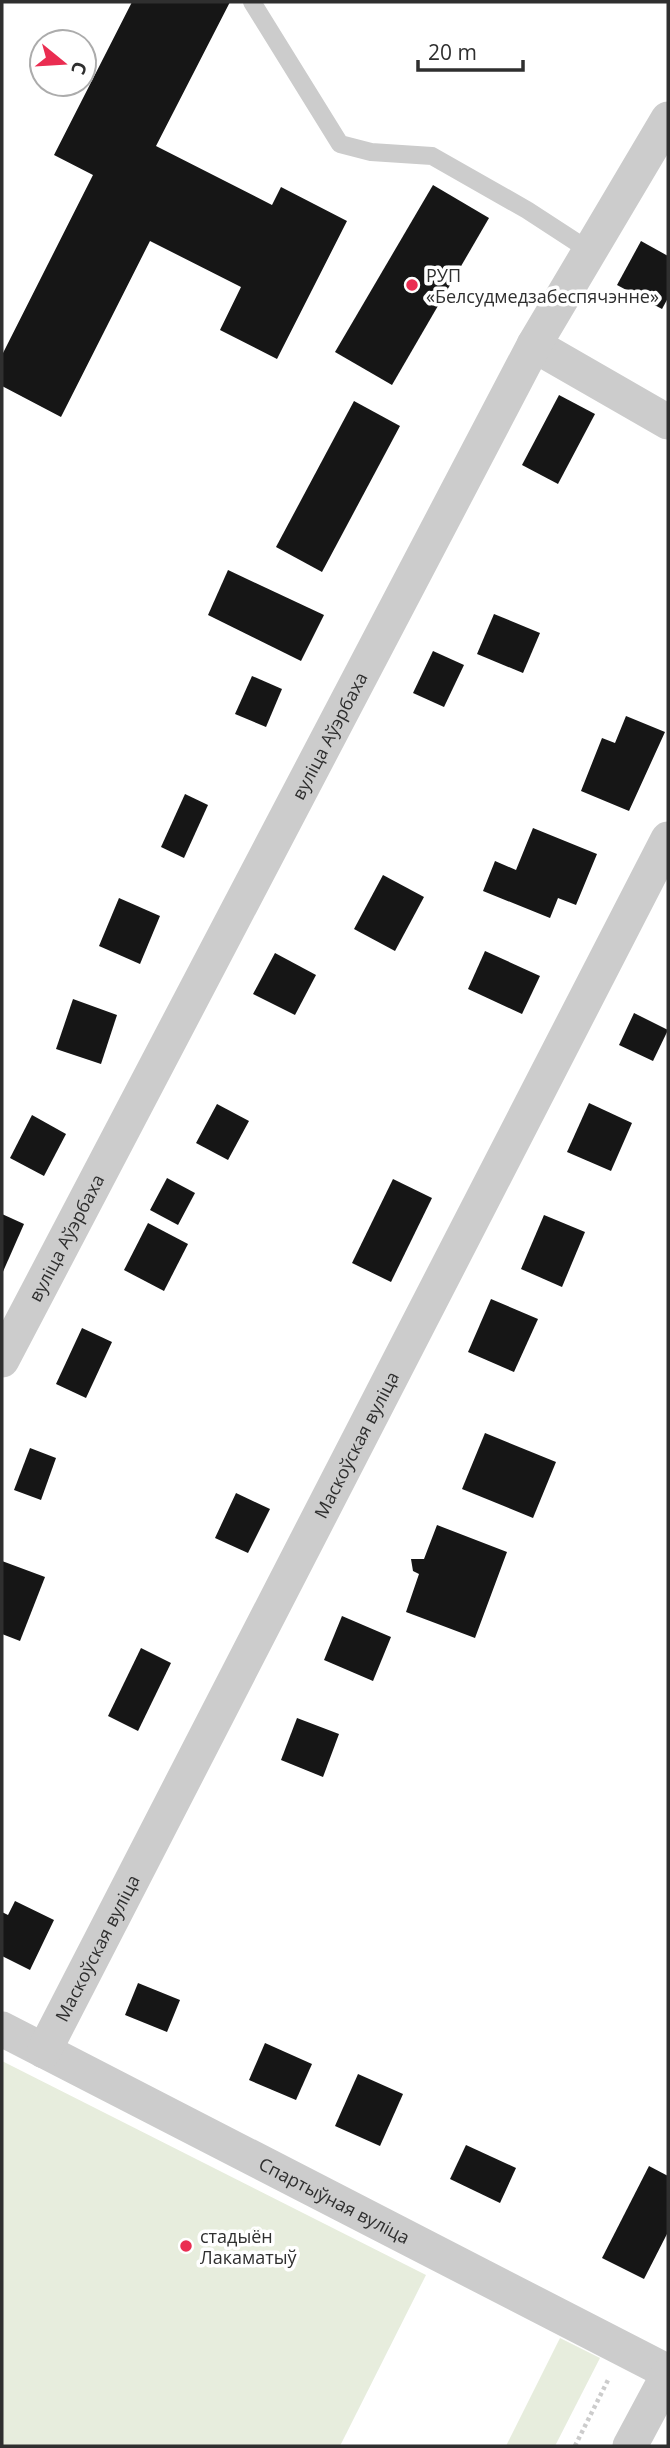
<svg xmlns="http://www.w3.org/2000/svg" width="670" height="2448" font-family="'Open Sans',sans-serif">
  <rect width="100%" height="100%" fill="#fff"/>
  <!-- green -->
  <g fill="#e7eddd">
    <polygon points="2,2061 426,2275 340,2446 2,2446"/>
    <polygon points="560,2338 600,2358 555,2446 506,2446"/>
  </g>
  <!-- building -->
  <g fill="#161616">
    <polygon points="132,2 230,2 156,146 272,205 281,187 347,221 277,359 220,330 241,287 150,241 61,417 2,386 2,355 93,175 54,155"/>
    <polygon points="433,185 489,218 392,385 335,352"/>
    <polygon points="641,241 668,256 668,298 662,309 617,285"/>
    <polygon points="559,395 595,414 558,484 522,465"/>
    <polygon points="354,401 400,426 322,572 276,547"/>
    <polygon points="228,570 324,615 301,661 208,615"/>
    <polygon points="494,614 540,633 523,673 477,654"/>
    <polygon points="433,651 464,665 444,707 413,693"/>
    <polygon points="252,676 282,689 266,727 235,714"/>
    <polygon points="626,716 665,732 629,811 581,791 602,738 615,743"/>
    <polygon points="185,794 208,805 184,858 161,847"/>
    <polygon points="533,828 597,854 576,905 558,898 550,918 483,891 495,861 516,870"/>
    <polygon points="383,875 424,897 395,951 354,929"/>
    <polygon points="119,898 160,916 140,964 99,946"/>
    <polygon points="485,951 540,976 522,1014 468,989"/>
    <polygon points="275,953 316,975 295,1015 253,994"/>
    <polygon points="73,999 117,1015 101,1064 56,1049"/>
    <polygon points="634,1013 668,1030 653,1061 619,1045"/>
    <polygon points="589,1103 632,1123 611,1171 567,1152"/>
    <polygon points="217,1104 249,1121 228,1160 196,1143"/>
    <polygon points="32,1115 66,1134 44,1176 10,1158"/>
    <polygon points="167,1178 195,1193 178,1225 150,1210"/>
    <polygon points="393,1179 432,1198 391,1282 352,1263"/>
    <polygon points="2,1214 24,1224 2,1274"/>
    <polygon points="544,1215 585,1232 562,1287 521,1269"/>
    <polygon points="148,1223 188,1244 164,1291 124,1270"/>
    <polygon points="491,1299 538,1319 514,1372 468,1352"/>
    <polygon points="82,1328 112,1342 86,1398 56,1384"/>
    <polygon points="485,1433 556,1462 533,1518 462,1489"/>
    <polygon points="30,1448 56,1458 41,1500 14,1490"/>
    <polygon points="236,1493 270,1509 248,1553 215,1538"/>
    <polygon points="437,1525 507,1552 475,1638 406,1612 419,1574 413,1571 411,1559 424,1559"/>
    <polygon points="2,1561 45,1577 20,1641 2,1634"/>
    <polygon points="342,1616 391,1637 373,1681 324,1660"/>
    <polygon points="141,1648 171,1663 138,1731 108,1716"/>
    <polygon points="297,1718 339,1734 323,1777 281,1760"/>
    <polygon points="15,1901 54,1920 30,1970 2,1956 2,1912 8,1915"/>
    <polygon points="138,1983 180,2000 167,2032 125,2015"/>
    <polygon points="265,2043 312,2064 296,2100 249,2080"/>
    <polygon points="358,2074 403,2094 380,2146 335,2126"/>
    <polygon points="466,2145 516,2168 500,2203 450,2179"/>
    <polygon points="649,2166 668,2176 668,2232 644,2279 602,2258"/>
  </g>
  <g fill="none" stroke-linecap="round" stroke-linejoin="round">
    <!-- path -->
    <polyline stroke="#ccc" stroke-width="4.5" stroke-dasharray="3.5 3.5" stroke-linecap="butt" points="575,2446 609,2378"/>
    <!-- service -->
    <polyline stroke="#ccc" stroke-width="18" points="252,2 340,144 371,152 432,156 527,210 590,251"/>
    <!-- minor -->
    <g stroke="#ccc" stroke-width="35">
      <polyline points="534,345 668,422"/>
      <path id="s1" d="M 2,1360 L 534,345 L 668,119"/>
      <path id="s2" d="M 2,2029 L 668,2372"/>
      <path id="s3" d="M 44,2051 L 668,839"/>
      <polyline points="630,2446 668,2375"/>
    </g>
  </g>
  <!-- markers -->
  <g fill="#ea2d51" stroke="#fff" stroke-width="2.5">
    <circle cx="412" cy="285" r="7"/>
    <circle cx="186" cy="2246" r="7"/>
  </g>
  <g text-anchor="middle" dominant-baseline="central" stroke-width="7" stroke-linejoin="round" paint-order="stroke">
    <!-- poi labels -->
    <g font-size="18" fill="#2f2f2f" stroke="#fff" text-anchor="start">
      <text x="426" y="275">РУП<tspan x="426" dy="21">«Белсудмедзабеспячэнне»</tspan></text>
      <text x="200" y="2236">стадыён<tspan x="200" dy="21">Лакаматыў</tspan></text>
    </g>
    <!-- street labels -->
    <g font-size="18" fill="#2f2f2f" stroke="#fff">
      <text stroke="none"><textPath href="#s1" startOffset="705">вуліца Аўэрбаха</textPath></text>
      <text stroke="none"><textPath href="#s1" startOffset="138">вуліца Аўэрбаха</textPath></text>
      <text stroke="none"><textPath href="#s3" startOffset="682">Маскоўская вуліца</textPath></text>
      <text stroke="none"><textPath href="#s3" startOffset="116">Маскоўская вуліца</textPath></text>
      <text stroke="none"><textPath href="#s2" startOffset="374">Спартыўная вуліца</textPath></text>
    </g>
  </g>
  <!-- border -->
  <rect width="670" height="2448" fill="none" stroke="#2f2f2f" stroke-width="7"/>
  <!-- north arrow -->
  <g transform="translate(63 63) rotate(108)"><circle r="33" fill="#ffffff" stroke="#acacac" stroke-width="2"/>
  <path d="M0-5L12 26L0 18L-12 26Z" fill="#ea2d51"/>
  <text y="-10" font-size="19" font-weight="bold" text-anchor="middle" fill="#2f2f2f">С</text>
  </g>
  <!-- scale -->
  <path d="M418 60v10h105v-10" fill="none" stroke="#2f2f2f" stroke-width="3.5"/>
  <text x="428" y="60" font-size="21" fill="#2f2f2f" stroke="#ffffff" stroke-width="5" paint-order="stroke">20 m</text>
</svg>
